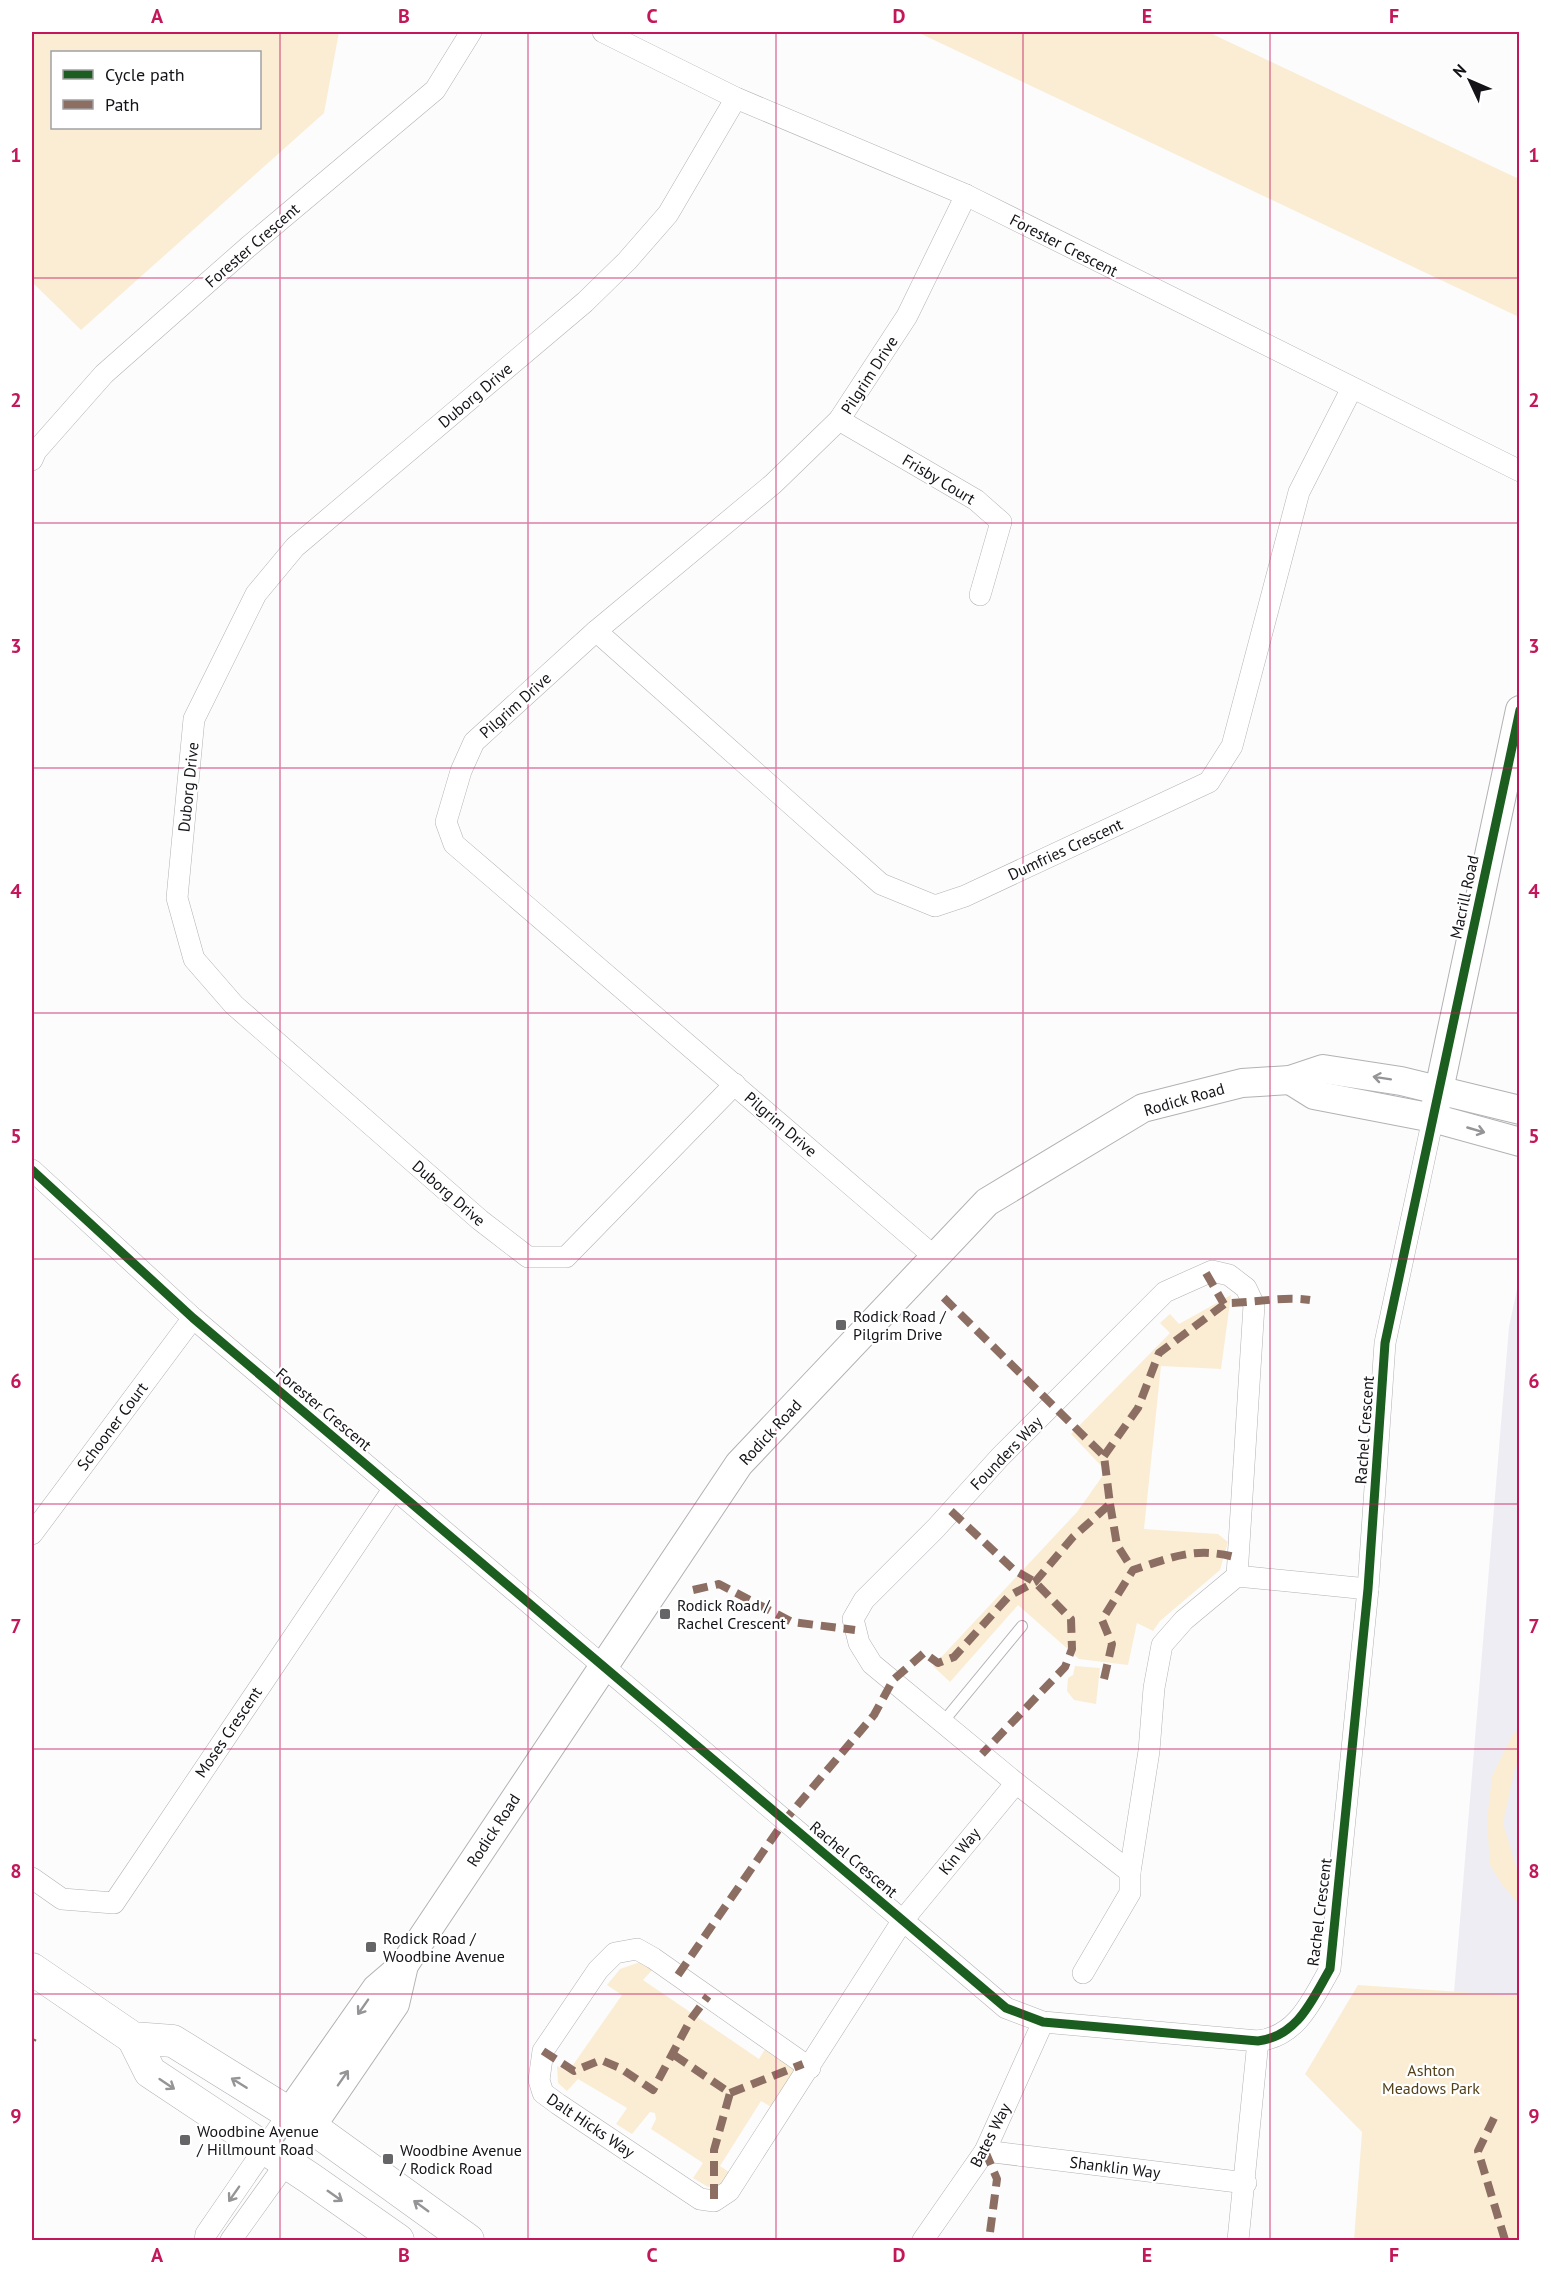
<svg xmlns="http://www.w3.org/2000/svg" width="1551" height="2272" font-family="'PT Sans',sans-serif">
  <rect width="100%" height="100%" fill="#fcfcfd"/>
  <!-- built -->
  <polygon fill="#ededf3" points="1519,1280 1519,1996 1454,1993 1509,1327"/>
  <!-- green -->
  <g fill="#faedd4" fill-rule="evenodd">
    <path d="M 32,32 L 339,32 L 324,113 L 81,330 L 32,282 ZM 260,52 L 260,128 L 52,128 L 52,52 Z"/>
    <polygon points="917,32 1208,32 1519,179 1519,317"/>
    <polygon points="1231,1295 1221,1369 1161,1366 1144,1529 1218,1534 1228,1542 1220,1570 1160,1621 1153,1631 1137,1623 1128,1665 1079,1659 1018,1605 950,1682 933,1666 1077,1512 1106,1471 1071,1434 1170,1333 1160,1323 1170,1314 1179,1324"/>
    <polygon points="1075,1666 1100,1668 1096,1704 1074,1700 1067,1691 1068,1678 1073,1675"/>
    <polygon points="1519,1729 1519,1762 1515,1768 1503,1823 1519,1877 1519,1904 1503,1886 1490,1865 1487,1820 1492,1776 1513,1734"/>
    <polygon points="640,1962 654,1968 643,1980 759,2059 768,2044 800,2071 776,2110 761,2101 720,2166 735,2176 726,2183 708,2187 693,2178 703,2163 651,2129 656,2119 655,2113 650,2112 632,2134 616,2124 627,2108 578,2079 567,2091 558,2083 557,2066 568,2072 622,1995 607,1985 620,1969"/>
    <polygon points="1358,1985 1519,1996 1519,2240 1354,2240 1362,2132 1305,2074"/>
  </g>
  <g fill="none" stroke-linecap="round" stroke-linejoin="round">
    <!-- lane casing -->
    <g stroke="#b2b2b5" stroke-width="12">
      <polyline id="lane" points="943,1722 1022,1626"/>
    </g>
    <!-- street casing -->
    <g stroke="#b2b2b5" stroke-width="22">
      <g id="street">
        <polyline points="603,32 736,98 966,195 1520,471"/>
        <polyline points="839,420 976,500 1001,522 980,595"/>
        <polyline points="32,460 36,451 104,374 248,247 435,90 471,32"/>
        <polyline points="596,631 881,884 935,906 965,896 1209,782 1232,746 1299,492 1352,388"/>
        <polyline points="735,1084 566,1257 528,1257 480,1220 234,1005 194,959 177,898 194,719 256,594 295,547 585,302 627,261 668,214 736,98"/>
        <path d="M 32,1170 L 193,1318 L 1006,2008 L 1043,2022 L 1258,2041 C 1298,2036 1312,2000 1330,1969 L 1368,1589 L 1385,1343 L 1433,1118"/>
        <polyline points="936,1258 454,844 446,822 461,771 474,742 596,631 773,484 839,420 907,316 966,195"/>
        <polyline points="32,1534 193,1318"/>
        <polyline points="1130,1872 1016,1783 872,1664 859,1643 853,1619 864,1600 936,1528 1000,1457 1165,1292 1212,1271 1229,1275 1246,1288 1254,1305 1237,1576"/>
        <polyline points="32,1878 62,1899 114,1903 394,1488"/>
        <polyline points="1083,1973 1130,1893 1130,1872 1149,1751 1154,1688 1162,1645 1184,1620 1237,1576 1368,1589"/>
        <polyline points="810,2068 653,1958 637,1949 615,1953 598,1970 543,2051 539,2080 543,2093 558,2104 700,2199 714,2201 729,2191 903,1920 1016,1783"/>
        <polyline points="985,2151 1246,2183"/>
        <polyline points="205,2240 206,2234 289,2113"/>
        <polyline points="231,2240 287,2162"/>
        <polyline points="923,2240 985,2151 1043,2022"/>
        <polyline points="1238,2240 1258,2041"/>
      </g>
    </g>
    <!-- secondary casing -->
    <g stroke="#b2b2b5" stroke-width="30">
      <g id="secondary">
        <polyline points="1290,1080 1314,1095 1433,1118 1520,1142"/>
        <polyline points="1433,1118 1520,710"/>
        <polyline points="289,2113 376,1989 404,1965 739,1464 987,1202 1143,1108 1242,1083 1290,1080 1323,1069 1401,1081 1520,1110"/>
        <polyline points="287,2162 395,2004 404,1965"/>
      </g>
    </g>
    <!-- primary casing -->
    <g stroke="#b2b2b5" stroke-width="33">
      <g id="primary">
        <polyline points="32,1969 133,2038 173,2041 310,2126 468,2240"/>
        <polyline points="133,2038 150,2072 311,2179 398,2240"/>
      </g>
    </g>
    <!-- lane -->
    <use href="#lane" stroke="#fff" stroke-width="10"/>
    <!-- street -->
    <use href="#street" stroke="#fff" stroke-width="21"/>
    <!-- secondary -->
    <use href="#secondary" stroke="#fff" stroke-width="28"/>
    <!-- primary -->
    <use href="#primary" stroke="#fff" stroke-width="32"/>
    <!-- quiet -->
    <g stroke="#8d6e63" stroke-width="8" stroke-dasharray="15 8" stroke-linecap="butt">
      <polyline points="1206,1273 1224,1304"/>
      <path d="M 1104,1456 L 1138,1408 L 1159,1353 L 1226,1303 C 1255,1303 1281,1296 1310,1300"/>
      <polyline points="1110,1504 1117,1545 1133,1570"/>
      <polyline points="951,1511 1014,1570 1035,1582 1071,1619 1072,1649 1065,1667 982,1754"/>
      <polyline points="693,1590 719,1584 792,1622 855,1630"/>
      <path d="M 1104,1679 L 1112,1644 L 1102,1620 L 1133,1570 C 1173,1557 1196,1546 1238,1558"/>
      <polyline points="678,1975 785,1820 874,1715 893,1680 924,1653 938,1663 954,1657 1009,1596 1035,1582 1073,1537 1110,1504 1104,1456 943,1297"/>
      <polyline points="32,2040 33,2038"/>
      <polyline points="543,2051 574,2071 601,2060 620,2068 653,2090 691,2019 708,1996"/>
      <polyline points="674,2055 730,2093 714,2150 714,2201"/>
      <polyline points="730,2093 803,2064"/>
      <polyline points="1494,2118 1478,2151 1505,2240"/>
      <polyline points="985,2151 997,2179 989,2240"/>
      <polyline points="1519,2240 1520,2240"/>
    </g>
    <!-- cycleway casing -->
    <g stroke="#fff" stroke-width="13">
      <path id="cycleway" d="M 32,1170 L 193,1318 L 1006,2008 L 1043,2022 L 1258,2041 C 1298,2036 1312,2000 1330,1969 L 1368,1589 L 1385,1343 L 1520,710"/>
    </g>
    <!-- cycleway -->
    <use href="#cycleway" stroke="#1b5e20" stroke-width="9"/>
  </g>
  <!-- one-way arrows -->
  <defs><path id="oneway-shaft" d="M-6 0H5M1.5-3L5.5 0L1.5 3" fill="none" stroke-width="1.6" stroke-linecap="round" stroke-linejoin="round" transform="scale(1.5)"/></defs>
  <g stroke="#959597">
    <use href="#oneway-shaft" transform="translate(1382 1078) rotate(-171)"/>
    <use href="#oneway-shaft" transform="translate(1476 1130) rotate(16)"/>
    <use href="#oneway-shaft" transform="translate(363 2007) rotate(125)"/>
    <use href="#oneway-shaft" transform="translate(343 2078) rotate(-55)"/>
    <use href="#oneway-shaft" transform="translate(239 2083) rotate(-148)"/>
    <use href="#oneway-shaft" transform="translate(167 2084) rotate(34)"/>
    <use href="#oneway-shaft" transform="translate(234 2194) rotate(125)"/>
    <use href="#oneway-shaft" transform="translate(335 2196) rotate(35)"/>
    <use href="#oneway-shaft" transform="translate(421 2206) rotate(-144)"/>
  </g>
  <!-- grid -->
  <path fill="none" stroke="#c2185b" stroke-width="1.5" stroke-opacity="0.55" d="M 280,32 L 280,2240M 528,32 L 528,2240M 776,32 L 776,2240M 1023,32 L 1023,2240M 1270,32 L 1270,2240M 32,278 L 1520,278M 32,523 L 1520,523M 32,768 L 1520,768M 32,1013 L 1520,1013M 32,1259 L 1520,1259M 32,1504 L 1520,1504M 32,1749 L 1520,1749M 32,1994 L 1520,1994"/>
  <!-- markers -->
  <g fill="#656568" stroke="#fff" stroke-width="2">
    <rect x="835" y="1319" width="12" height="12" rx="3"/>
    <rect x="659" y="1608" width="12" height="12" rx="3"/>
    <rect x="365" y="1941" width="12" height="12" rx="3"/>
    <rect x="179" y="2134" width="12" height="12" rx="3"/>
    <rect x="382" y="2153" width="12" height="12" rx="3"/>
  </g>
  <g text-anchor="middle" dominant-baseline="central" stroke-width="4.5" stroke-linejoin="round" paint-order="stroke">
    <!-- street labels -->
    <g font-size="16" fill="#131318" stroke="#fff">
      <text transform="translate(252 245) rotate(-41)">Forester Crescent</text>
      <text transform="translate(1064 245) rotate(27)">Forester Crescent</text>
      <text transform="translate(869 375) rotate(-57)">Pilgrim Drive</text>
      <text transform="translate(475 395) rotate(-40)">Duborg Drive</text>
      <text transform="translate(939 479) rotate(31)">Frisby Court</text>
      <text transform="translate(515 705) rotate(-42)">Pilgrim Drive</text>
      <text transform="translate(188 787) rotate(-84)">Duborg Drive</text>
      <text transform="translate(1065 849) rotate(-25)">Dumfries Crescent</text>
      <text transform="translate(1464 897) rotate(-78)">Macrill Road</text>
      <text transform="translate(1184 1099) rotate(-16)">Rodick Road</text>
      <text transform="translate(781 1124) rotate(41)">Pilgrim Drive</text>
      <text transform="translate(449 1193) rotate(41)">Duborg Drive</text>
      <text transform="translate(324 1409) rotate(40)">Forester Crescent</text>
      <text transform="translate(112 1426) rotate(-53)">Schooner Court</text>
      <text transform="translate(1364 1430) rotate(-86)">Rachel Crescent</text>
      <text transform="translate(770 1432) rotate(-47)">Rodick Road</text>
      <text transform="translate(1006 1453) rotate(-46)">Founders Way</text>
      <text transform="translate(228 1732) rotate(-56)">Moses Crescent</text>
      <text transform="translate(493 1830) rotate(-57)">Rodick Road</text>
      <text transform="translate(959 1851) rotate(-51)">Kin Way</text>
      <text transform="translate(854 1859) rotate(40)">Rachel Crescent</text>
      <text transform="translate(1319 1912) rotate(-83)">Rachel Crescent</text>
      <text transform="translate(591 2125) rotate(34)">Dalt Hicks Way</text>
      <text transform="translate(990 2135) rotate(-63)">Bates Way</text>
      <text transform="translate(1115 2167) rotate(7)">Shanklin Way</text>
    </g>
    <!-- poi labels -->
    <g font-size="16" fill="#131318" stroke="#fff" text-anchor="start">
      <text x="853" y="1316">Rodick Road /<tspan x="853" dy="18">Pilgrim Drive</tspan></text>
      <text x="677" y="1605">Rodick Road /<tspan x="677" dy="18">Rachel Crescent</tspan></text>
      <text x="383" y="1938">Rodick Road /<tspan x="383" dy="18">Woodbine Avenue</tspan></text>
      <text x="197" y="2131">Woodbine Avenue<tspan x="197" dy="18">/ Hillmount Road</tspan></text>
      <text x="400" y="2150">Woodbine Avenue<tspan x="400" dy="18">/ Rodick Road</tspan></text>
    </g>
    <!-- park labels -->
    <g font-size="16" fill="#524019" stroke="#fff">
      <text x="1431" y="2070">Ashton<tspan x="1431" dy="18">Meadows Park</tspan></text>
    </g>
  </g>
  <!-- border -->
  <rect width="1551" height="2272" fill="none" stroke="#ffffff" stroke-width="66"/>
  <!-- legend -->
  <rect x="51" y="51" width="210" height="78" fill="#ffffff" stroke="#a1a1a3" stroke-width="1.5"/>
  <rect x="63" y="70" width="30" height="9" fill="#1b5e20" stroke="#a1a1a3" stroke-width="1.5"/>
  <text x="105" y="81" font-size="18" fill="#131318">Cycle path</text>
  <rect x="63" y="100" width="30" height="9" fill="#8d6e63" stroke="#a1a1a3" stroke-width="1.5"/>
  <text x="105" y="111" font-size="18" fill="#131318">Path</text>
  <!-- north arrow -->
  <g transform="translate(1470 81) rotate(314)" stroke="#ffffff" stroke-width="4.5" paint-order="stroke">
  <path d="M0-4.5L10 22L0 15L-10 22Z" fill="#131318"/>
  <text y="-9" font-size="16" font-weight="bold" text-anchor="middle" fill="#131318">N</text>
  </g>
  <rect x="33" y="33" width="1485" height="2206" fill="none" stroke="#c2185b" stroke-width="2"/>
  <g font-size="20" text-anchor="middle" font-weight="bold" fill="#c2185b">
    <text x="157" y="23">A</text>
    <text x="404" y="23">B</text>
    <text x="652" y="23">C</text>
    <text x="899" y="23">D</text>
    <text x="1147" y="23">E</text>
    <text x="1394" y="23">F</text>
    <text x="16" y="162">1</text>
    <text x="1534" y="162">1</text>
    <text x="16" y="407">2</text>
    <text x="1534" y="407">2</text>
    <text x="16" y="653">3</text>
    <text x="1534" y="653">3</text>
    <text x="16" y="898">4</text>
    <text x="1534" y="898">4</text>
    <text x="16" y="1143">5</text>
    <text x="1534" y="1143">5</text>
    <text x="16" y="1388">6</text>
    <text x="1534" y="1388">6</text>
    <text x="16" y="1633">7</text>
    <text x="1534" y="1633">7</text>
    <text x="16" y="1878">8</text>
    <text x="1534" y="1878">8</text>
    <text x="16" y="2123">9</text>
    <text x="1534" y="2123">9</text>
    <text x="157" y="2262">A</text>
    <text x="404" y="2262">B</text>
    <text x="652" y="2262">C</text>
    <text x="899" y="2262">D</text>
    <text x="1147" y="2262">E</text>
    <text x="1394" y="2262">F</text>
  </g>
</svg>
